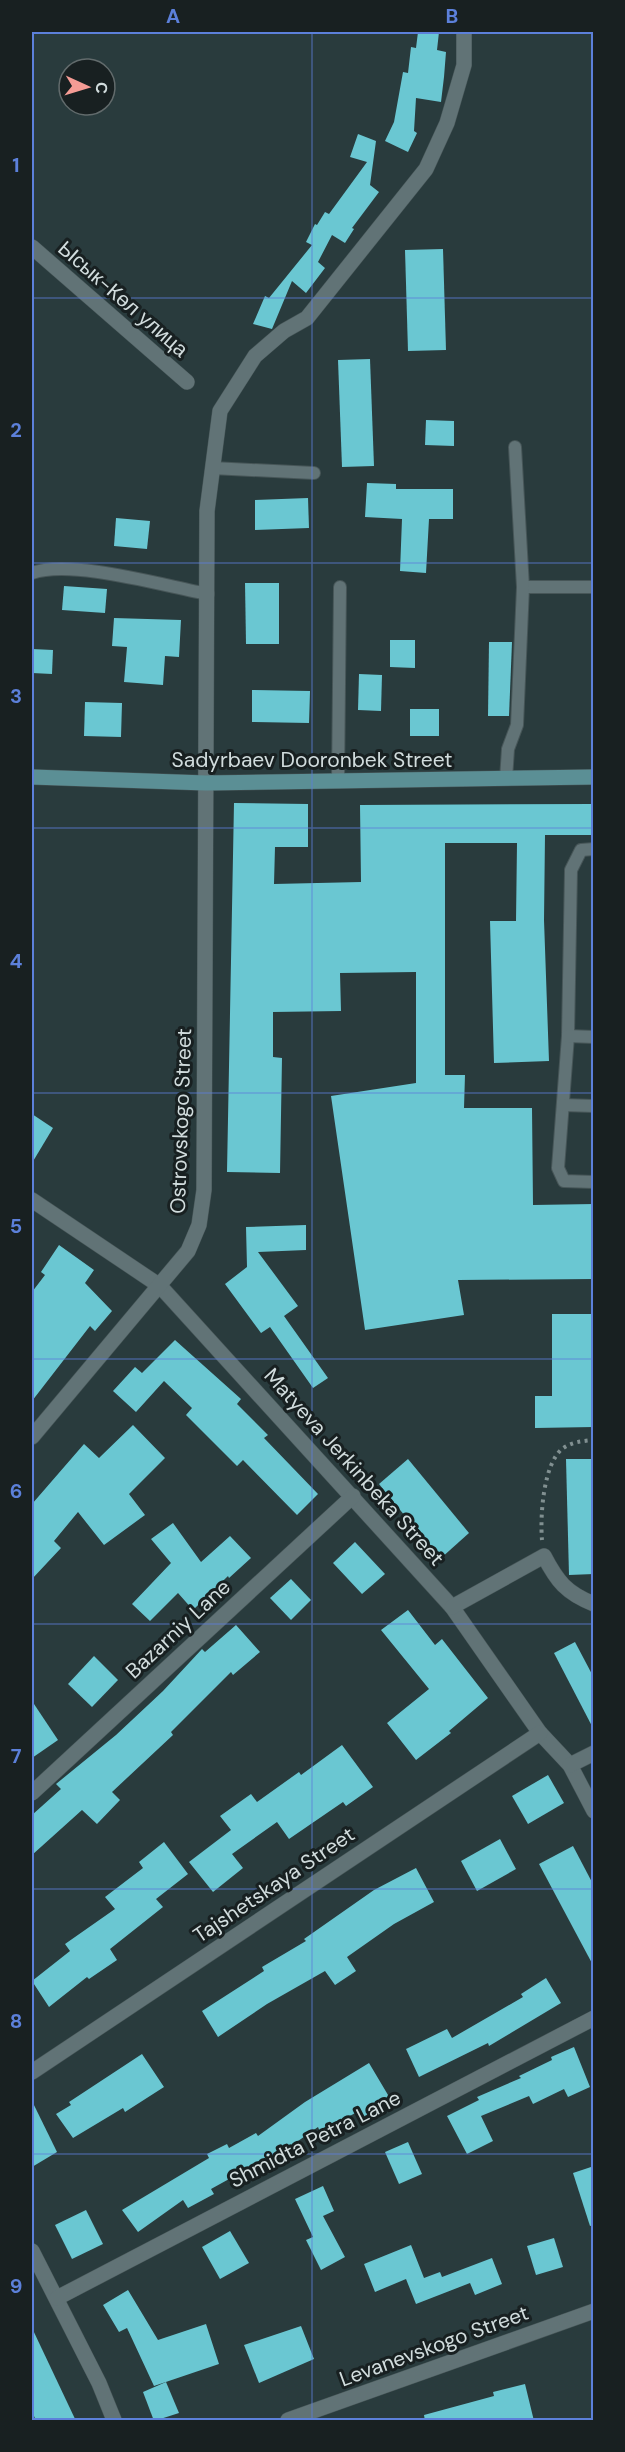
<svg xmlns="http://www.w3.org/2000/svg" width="625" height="2452" font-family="'DM Sans',sans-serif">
  <rect width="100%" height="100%" fill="#293b3d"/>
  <!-- building -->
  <g fill="#6ac7d2">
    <polygon points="418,32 439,32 437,50 446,52 444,77 441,102 416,98 414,131 417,133 408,152 385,141 394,122 403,72 408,73 411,47 416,48"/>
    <polygon points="358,134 376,141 370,185 379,192 352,228 354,229 345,243 332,235 318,262 325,268 306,293 292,281 272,329 253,324 265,296 269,298 312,245 306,242 315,224 317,225 325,212 329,214 367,162 350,157"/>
    <polygon points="443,249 446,350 408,351 405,250"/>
    <polygon points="370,359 374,466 342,467 338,360"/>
    <polygon points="426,420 454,421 454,446 425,445"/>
    <polygon points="367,483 396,484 396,489 453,489 453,519 429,519 426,573 400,571 402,519 365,517"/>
    <polygon points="308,498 309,528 255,530 255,500"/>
    <polygon points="116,518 150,521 147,549 114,546"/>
    <polygon points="245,583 279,583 279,644 246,644"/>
    <polygon points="64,586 107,589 105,613 62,610"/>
    <polygon points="114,618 181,620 179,657 165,656 163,685 124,682 127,647 112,646"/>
    <polygon points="390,640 415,640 415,668 390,667"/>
    <polygon points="489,642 512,642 509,716 488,716"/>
    <polygon points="32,649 53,650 52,674 32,673"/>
    <polygon points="359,674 382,675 381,711 358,710"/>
    <polygon points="252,690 310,691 309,723 252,722"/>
    <polygon points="85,702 122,703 121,737 84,736"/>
    <rect x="410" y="709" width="29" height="27"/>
    <polygon points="234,803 308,804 308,847 275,847 274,884 361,882 360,805 594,804 594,835 545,835 544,920 549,1061 494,1063 490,921 516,921 517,843 445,843 445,1075 465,1075 464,1108 532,1108 533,1205 594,1204 594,1279 458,1280 464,1315 365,1330 331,1096 416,1083 416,972 340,973 341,1011 273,1012 273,1057 282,1058 280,1173 227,1172"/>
    <polygon points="32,1114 53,1128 32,1163"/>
    <polygon points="306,1225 306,1250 258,1252 298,1306 284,1316 328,1378 313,1388 270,1327 261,1333 225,1284 247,1267 246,1227"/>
    <polygon points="59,1245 94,1270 85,1283 112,1311 95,1331 90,1326 32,1401 32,1292 45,1275 41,1272"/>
    <polygon points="552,1314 594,1314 594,1427 535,1428 535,1396 552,1396"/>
    <polygon points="175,1340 241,1399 237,1404 268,1435 264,1438 318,1494 297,1515 243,1460 237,1466 186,1415 192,1408 164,1381 136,1412 113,1391 135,1367 142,1373"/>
    <polygon points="133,1425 165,1458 129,1494 145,1515 104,1545 78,1512 54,1541 61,1548 32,1579 32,1504 84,1444 99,1458"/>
    <polygon points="408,1459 469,1533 440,1559 379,1484"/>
    <polygon points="566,1459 594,1459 594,1574 569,1575"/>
    <polygon points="173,1523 201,1562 230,1536 251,1558 229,1578 228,1576 193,1610 178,1593 150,1621 132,1604 171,1563 151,1539"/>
    <polygon points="355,1542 385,1574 362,1594 333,1563"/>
    <polygon points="291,1579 311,1600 291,1620 270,1598"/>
    <polygon points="408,1610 435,1645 442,1639 488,1698 449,1731 451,1733 416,1760 387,1723 429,1689 381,1630"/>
    <polygon points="236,1625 260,1652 233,1675 231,1672 171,1732 173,1735 112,1792 120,1800 97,1824 82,1810 32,1855 32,1815 61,1789 56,1784 116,1735 163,1691 202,1649 205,1652"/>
    <polygon points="575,1642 594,1678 594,1730 554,1653"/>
    <polygon points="94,1656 118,1680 92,1707 68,1684"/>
    <polygon points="32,1701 58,1740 32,1758"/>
    <polygon points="342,1745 373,1787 346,1806 343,1802 289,1839 277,1822 232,1854 243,1868 213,1892 189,1862 231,1830 220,1816 251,1794 257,1802 299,1772 301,1775"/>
    <polygon points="548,1775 564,1803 528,1824 512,1796"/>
    <polygon points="500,1839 516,1869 477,1891 461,1861"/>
    <polygon points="164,1842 188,1874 156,1899 163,1907 110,1949 117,1960 89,1979 87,1977 49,2007 32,1981 70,1951 65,1944 115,1909 105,1897 143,1868 139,1862"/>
    <polygon points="573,1846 594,1886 594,1967 539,1864"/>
    <polygon points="416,1868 434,1902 394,1924 347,1957 356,1971 335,1985 325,1971 267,2004 218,2037 202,2011 264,1971 262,1967 306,1941 304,1939 374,1890"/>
    <polygon points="546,1978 561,2003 489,2046 488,2043 419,2077 406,2049 447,2029 452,2038 523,1997 521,1994"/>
    <polygon points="574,2047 590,2087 568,2097 564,2089 533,2104 529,2096 481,2116 493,2141 467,2154 447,2116 479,2100 477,2097 521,2078 519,2076 552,2060 551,2057"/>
    <polygon points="142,2054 164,2087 125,2112 123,2108 73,2138 56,2114 71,2105 69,2102"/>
    <polygon points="369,2063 391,2100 363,2117 359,2111 320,2132 318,2127 271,2160 273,2163 253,2175 249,2168 211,2189 214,2194 188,2208 183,2200 138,2232 122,2210 209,2158 207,2154 227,2144 229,2148 256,2133 258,2136 305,2102"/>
    <polygon points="32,2101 57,2152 32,2167"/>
    <polygon points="408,2142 422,2174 399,2184 385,2152"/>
    <polygon points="594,2166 594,2225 590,2226 573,2173"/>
    <polygon points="323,2186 334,2211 323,2216 345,2257 321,2270 306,2240 313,2237 295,2199"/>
    <polygon points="86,2210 103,2244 72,2259 55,2225"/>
    <polygon points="230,2231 249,2263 220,2279 202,2247"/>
    <polygon points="554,2238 563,2267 536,2275 527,2246"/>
    <polygon points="411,2245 424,2278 440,2272 442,2277 492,2258 502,2284 475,2295 470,2283 416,2304 406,2279 375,2292 364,2264"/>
    <polygon points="128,2290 158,2340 206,2324 219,2364 154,2386 127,2328 119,2332 103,2305"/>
    <polygon points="301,2326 314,2359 259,2383 244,2345"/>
    <polygon points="32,2328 76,2421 36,2421 32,2411"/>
    <polygon points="166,2382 179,2413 154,2421 143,2392"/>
    <polygon points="525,2384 534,2421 425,2421 424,2415 494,2396 493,2392"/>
  </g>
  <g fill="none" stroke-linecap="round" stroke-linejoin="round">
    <!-- service casing -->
    <g stroke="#475658" stroke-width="14">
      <g id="service">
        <polyline points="212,468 314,473"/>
        <path d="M 32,573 C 72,559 164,586 208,594"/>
        <polyline points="523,587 594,587"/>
        <polyline points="506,779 508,749 517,725 523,587 515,447"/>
        <polyline points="338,782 340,587"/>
        <polyline points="594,849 581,850 571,870 568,1036 558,1168 564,1181 594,1182"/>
        <polyline points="568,1036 594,1037"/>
        <polyline points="563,1105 594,1106"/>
      </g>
    </g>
    <!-- minor casing -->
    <g stroke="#475658" stroke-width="16">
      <g id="minor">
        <polyline points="32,247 187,382"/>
        <polyline points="32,1200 160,1286 452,1607 540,1733 570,1765 594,1811"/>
        <polyline points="32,1437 188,1251 199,1225 204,1190 207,511 220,411 255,356 284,331 307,318 426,169 447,123 464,65 464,32"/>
        <path d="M 452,1607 L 544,1556 C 557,1581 566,1593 594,1604"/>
        <polyline points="570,1765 594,1753"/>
        <polyline points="32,1793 353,1496"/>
        <polyline points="32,2072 540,1733"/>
        <polyline points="32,2251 99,2383 114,2420"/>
        <polyline points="57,2298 594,2018"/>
        <polyline points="288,2420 594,2311"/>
      </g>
    </g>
    <!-- secondary casing -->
    <g stroke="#475658" stroke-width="16">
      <polyline id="secondary" points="32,777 206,783 594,777"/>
    </g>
    <!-- path -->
    <path stroke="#819091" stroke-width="4" stroke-dasharray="3 4.5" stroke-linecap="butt" d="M 542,1540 C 540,1517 543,1465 562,1449 C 571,1442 582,1441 594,1440"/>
    <!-- service -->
    <use href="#service" stroke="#617376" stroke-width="12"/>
    <!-- minor -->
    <use href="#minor" stroke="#617376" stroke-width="15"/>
    <!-- secondary -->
    <use href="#secondary" stroke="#5b8f95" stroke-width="15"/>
  </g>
  <!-- grid -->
  <path fill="none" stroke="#5c80da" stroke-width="1.5" stroke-opacity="0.55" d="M 312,32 L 312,2420M 32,298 L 594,298M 32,563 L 594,563M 32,828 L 594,828M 32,1093 L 594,1093M 32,1359 L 594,1359M 32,1624 L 594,1624M 32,1889 L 594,1889M 32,2154 L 594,2154"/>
  <g text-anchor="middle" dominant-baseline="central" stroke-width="6" stroke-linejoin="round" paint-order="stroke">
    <!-- street labels -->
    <g font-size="21" fill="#d1dcdd" stroke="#182021">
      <text transform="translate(123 299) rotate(41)">Ысык-Көл улица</text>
      <text x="312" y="760">Sadyrbaev Dooronbek Street</text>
      <text transform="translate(181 1121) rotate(-88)">Ostrovskogo Street</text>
      <text transform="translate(354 1467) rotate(48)">Matyeva Jerkinbeka Street</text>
      <text transform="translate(178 1629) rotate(-43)">Bazarniy Lane</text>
      <text transform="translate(274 1885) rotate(-34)">Tajshetskaya Street</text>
      <text transform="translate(315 2139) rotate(-27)">Shmidta Petra Lane</text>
      <text transform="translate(434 2346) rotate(-20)">Levanevskogo Street</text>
    </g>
  </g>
  <!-- border -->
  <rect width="625" height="2452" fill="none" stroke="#182021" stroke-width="66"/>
  <!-- north arrow -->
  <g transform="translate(87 87) rotate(94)"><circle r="28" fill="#182021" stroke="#626b6c" stroke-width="1.5"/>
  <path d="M0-4.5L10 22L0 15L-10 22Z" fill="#f59c95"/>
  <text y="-9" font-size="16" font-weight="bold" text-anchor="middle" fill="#d1dcdd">С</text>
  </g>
  <rect x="33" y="33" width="559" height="2386" fill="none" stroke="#5c80da" stroke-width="2"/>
  <g font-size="20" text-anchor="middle" font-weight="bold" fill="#5c80da">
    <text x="173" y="23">A</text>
    <text x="452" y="23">B</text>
    <text x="16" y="172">1</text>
    <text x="16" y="437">2</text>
    <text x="16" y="703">3</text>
    <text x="16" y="968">4</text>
    <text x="16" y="1233">5</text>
    <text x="16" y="1498">6</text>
    <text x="16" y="1763">7</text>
    <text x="16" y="2028">8</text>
    <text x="16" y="2293">9</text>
  </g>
</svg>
